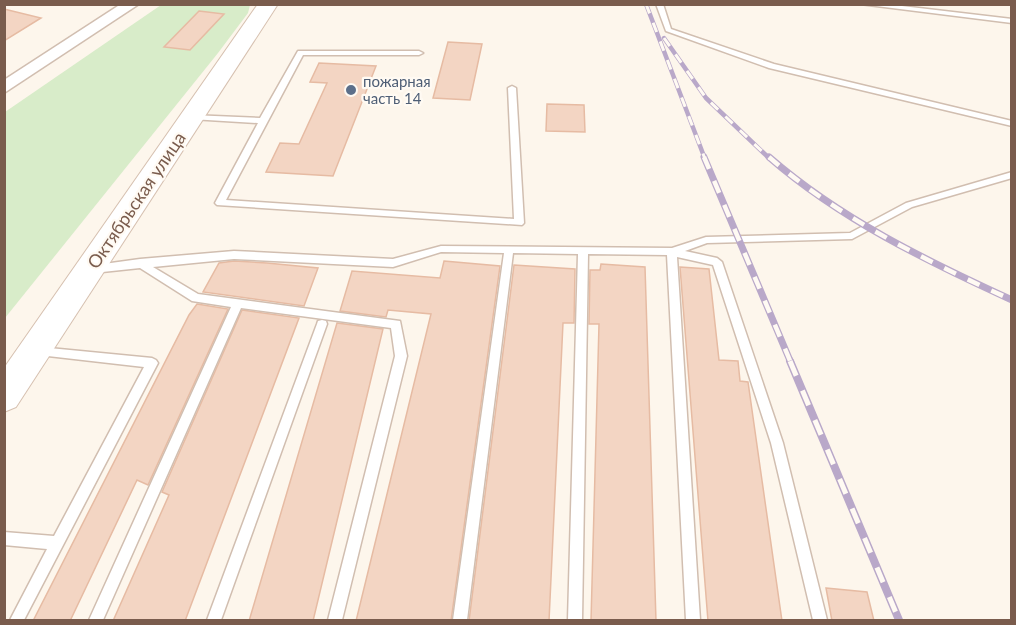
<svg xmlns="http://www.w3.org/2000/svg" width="1016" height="625" font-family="Lato,sans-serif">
  <rect width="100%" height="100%" fill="#fdf6ec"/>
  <!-- green -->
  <polygon fill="#d8ecc9" points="161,5 250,5 248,13 218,53 5,318 5,112"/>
  <!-- building -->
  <g fill="#f3d5c3" stroke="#e6bba3" stroke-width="1.5">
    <polygon points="4,9 41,18 4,41"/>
    <polygon points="199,11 224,14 190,50 164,47"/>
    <polygon points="448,42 482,44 470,100 433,98"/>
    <polygon points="319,63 376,66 333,176 266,172 280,143 299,144 327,83 310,82"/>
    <polygon points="547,104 584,105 585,132 546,131"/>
    <polygon points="234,261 267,263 318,268 304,306 203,292 219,263"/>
    <polygon points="444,261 500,266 451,621 356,621 431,314 388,310 386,317 340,311 352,271 440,278"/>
    <polygon points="601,264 645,267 656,621 591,621 599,324 589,324 590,270 600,270"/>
    <polygon points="514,265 575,269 574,323 563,323 549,621 469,621"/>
    <polygon points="680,267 709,269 719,360 738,361 740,381 748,382 782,621 708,621"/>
    <polygon points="197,304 228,309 148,485 137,480 70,621 33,621 189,315"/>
    <polygon points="242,310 299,318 185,621 113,621 169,495 162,492"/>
    <polygon points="337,323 383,329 313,621 249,621"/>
    <polygon points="826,588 867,592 874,621 832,621"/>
  </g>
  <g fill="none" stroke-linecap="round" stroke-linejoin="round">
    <!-- lane casing -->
    <g stroke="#d1beb0" stroke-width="3">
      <g id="lane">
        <polygon points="656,4 663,4 671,29 774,64 1012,121 1012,126 769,68 666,31"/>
        <polygon points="860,4 885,4 1012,19 1012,23"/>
        <polygon points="298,51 419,51 423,53 419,55 303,55 226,200 514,219 508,88 512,86 516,88 524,223 522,225 217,205 215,203 258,123 191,119 187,117 191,115 260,118"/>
        <polygon points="1012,172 1012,178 912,207 852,239 707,243 685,251 717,258 722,262 783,443 827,620 813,620 771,443 713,265 677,257 700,620 686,620 667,255 588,254 582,620 568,620 578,254 513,253 467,620 453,620 504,253 441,252 393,267 234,259 153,267 198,294 400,321 407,356 342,620 328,620 395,356 391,328 241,308 103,620 89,620 231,307 192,301 140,268 93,273 88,269 89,266 140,259 234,251 393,259 441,246 672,248 706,237 850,233 906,203"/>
        <polygon points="322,320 326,321 327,324 221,620 207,620 317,324 318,321"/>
        <polygon points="39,347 152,358 156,360 158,363 24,620 10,620 47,549 4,545 4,532 54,536 144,367 39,355 35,354 34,351 35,348"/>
      </g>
    </g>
    <!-- street casing -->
    <g stroke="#d1beb0" stroke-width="3">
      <polygon id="street" points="121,4 139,4 4,93 4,80"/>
    </g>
    <!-- secondary casing -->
    <g stroke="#d6c0b0" stroke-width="2">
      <polygon id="secondary" points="258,4 278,4 16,407 4,412 4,368"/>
    </g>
    <!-- lane -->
    <use href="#lane" fill="#fff" fill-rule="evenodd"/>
    <!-- street -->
    <use href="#street" fill="#fff" fill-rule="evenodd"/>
    <!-- secondary -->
    <use href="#secondary" fill="#fff" fill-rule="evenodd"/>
    <!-- rail-far2 casing -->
    <g stroke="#b9a8c9" stroke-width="4.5">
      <g id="rail-far2">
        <polyline points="646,4 705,159"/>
        <polyline points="664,38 706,98 770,159"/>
      </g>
    </g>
    <!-- rail-far1 casing -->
    <g stroke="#b9a8c9" stroke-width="7">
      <g id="rail-far1">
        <polyline points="704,157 791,363"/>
        <path d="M 769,157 C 840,219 927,261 1012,300"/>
      </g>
    </g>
    <!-- rail casing -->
    <g stroke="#b9a8c9" stroke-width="8">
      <polyline id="rail" points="790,361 899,620"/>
    </g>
    <!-- rail-far2 -->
    <use href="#rail-far2" stroke="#fffaf3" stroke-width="3" stroke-dasharray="10" stroke-linecap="butt"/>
    <!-- rail-far1 -->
    <use href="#rail-far1" stroke="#fffaf3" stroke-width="4.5" stroke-dasharray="13" stroke-linecap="butt"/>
    <!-- rail -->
    <use href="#rail" stroke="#fffaf3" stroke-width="5" stroke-dasharray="16" stroke-linecap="butt"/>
  </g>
  <!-- markers -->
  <circle fill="#5c6f8a" stroke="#fffaf3" stroke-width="2" cx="351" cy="90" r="6"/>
  <g text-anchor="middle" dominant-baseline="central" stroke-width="4.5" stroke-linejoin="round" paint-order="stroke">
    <!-- far-service labels -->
    <g font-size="15" fill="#4e5e75" stroke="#fffaf3" text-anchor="start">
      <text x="363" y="81">пожарная<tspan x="363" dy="17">часть 14</tspan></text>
    </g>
    <!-- street labels -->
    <g font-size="18" fill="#7a5c4d" stroke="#fffaf3">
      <text transform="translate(136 200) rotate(-56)">Октябрьская улица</text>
    </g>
  </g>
  <!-- border -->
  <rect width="1016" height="625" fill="none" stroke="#7a5c4d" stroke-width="12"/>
</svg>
